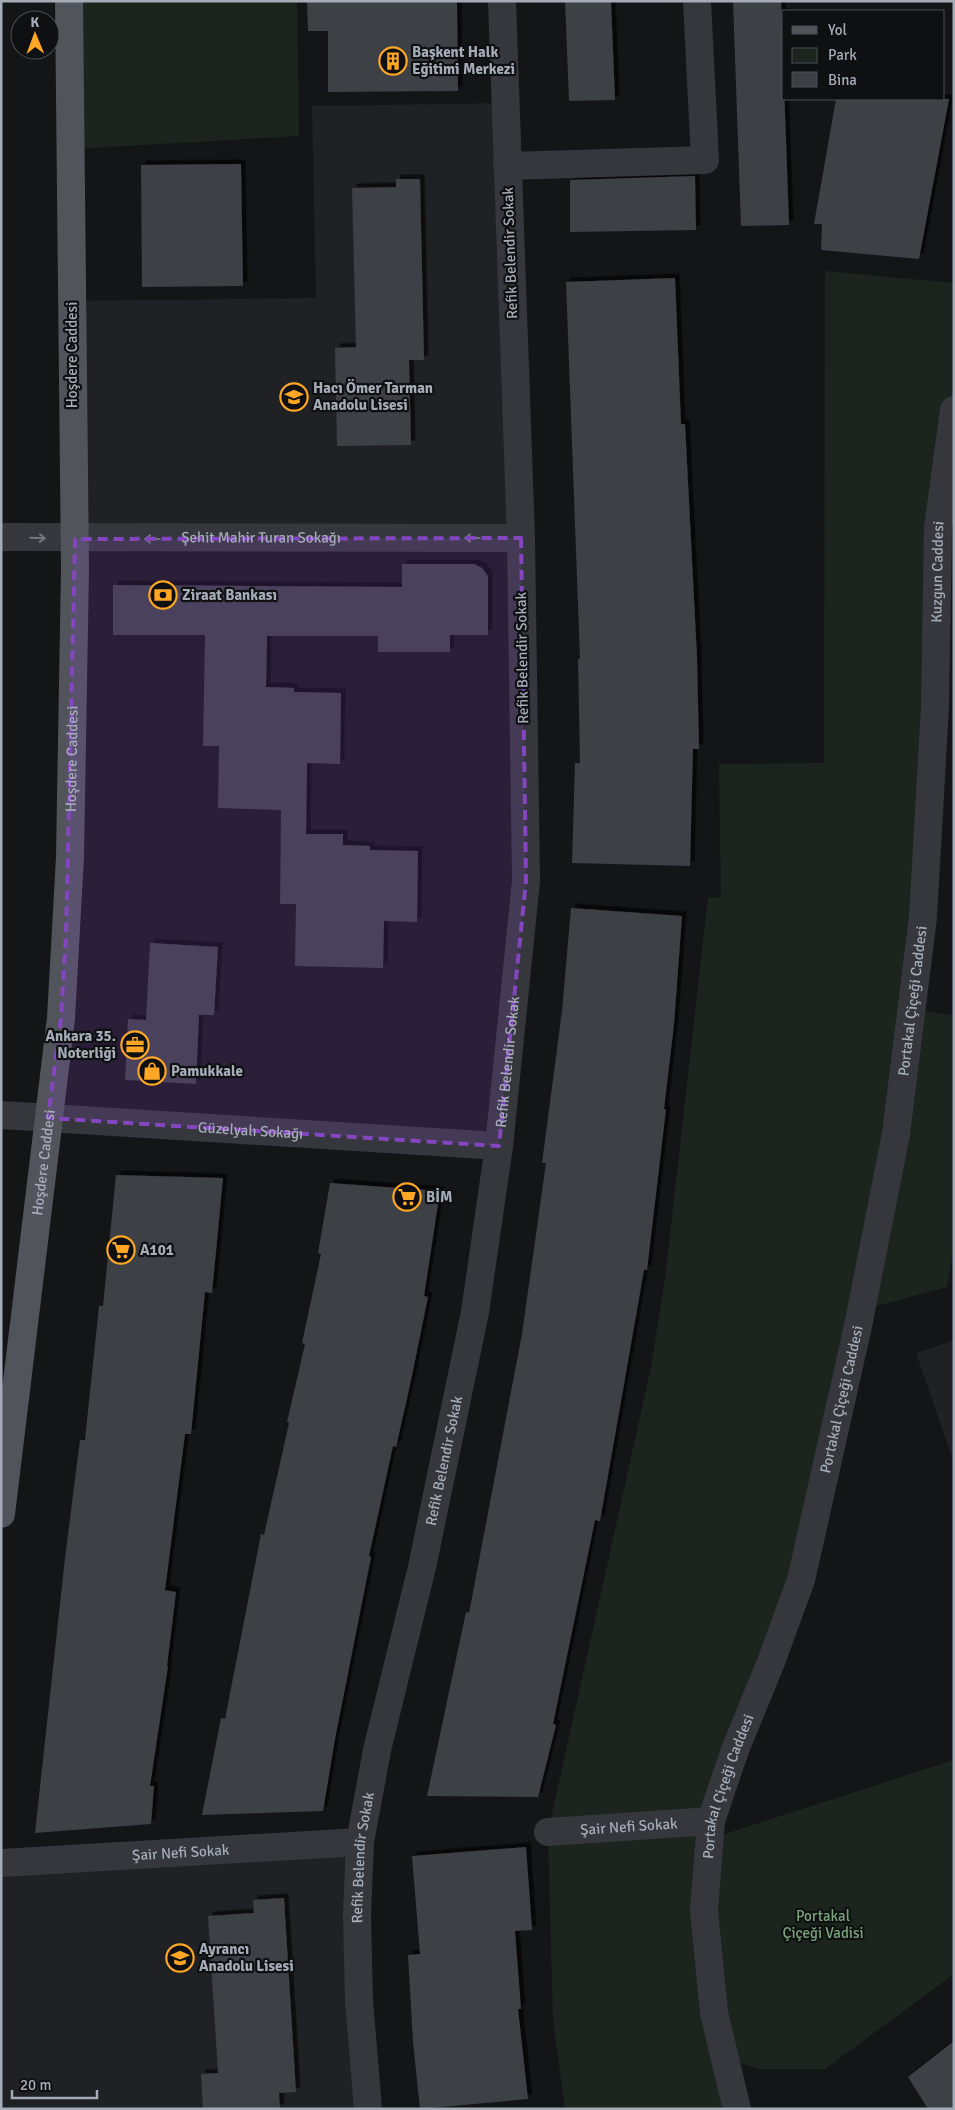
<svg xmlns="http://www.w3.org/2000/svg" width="955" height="2110" font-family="Signika,sans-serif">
  <defs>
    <filter id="shadow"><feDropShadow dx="4.5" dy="-4.5" stdDeviation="0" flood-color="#0009"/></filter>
  </defs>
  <rect width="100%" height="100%" fill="#141517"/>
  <!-- built -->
  <g fill="#202124">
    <polygon points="505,103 521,538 75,539 72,301 316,298 312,106"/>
    <polygon points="954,1340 954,1463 916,1353"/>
    <polygon points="360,1842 368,2109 1,2109 1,1863"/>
  </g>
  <!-- green -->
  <g fill="#1c251d">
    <polygon points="69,1 297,1 299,136 71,149"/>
    <polygon points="825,271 954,283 954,410 912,1008 954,1016 954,1244 947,1287 861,1310 801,1580 709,1839 954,1760 954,1974 825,2069 758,2069 721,2056 737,2109 565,2109 553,2020 548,1832 651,1367 665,1279 708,897 721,898 719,764 824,763"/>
  </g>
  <!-- building -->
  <g fill="#3e3f44" filter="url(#shadow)">
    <polygon points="307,1 457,1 458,91 328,92 328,31 308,31"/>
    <polygon points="565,1 611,1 615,100 569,101"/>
    <polygon points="733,1 781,1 789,225 741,226"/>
    <polygon points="836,99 949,99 919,259 821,250 822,224 814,224"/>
    <polygon points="241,164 243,286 142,287 141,165"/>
    <polygon points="695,176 696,230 570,232 570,180"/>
    <polygon points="396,179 420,179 424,360 409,360 411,445 337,446 335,348 356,347 352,188 396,187"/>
    <polygon points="675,278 681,424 685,424 697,657 699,749 693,749 690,866 572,863 575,763 580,763 578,659 580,659 566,282"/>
    <polygon points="402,564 474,564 482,568 488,576 488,635 450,635 450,652 378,652 378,636 267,636 266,687 294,688 294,692 341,693 340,764 307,763 306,834 343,834 343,845 370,846 370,850 418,851 417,922 384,921 383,968 295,966 296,904 280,904 281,810 218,808 219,746 203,746 205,635 113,635 113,585 402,587"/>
    <polygon points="571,908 682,916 674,1024 664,1109 666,1109 647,1270 644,1270 600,1521 595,1520 553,1724 556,1725 538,1797 427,1796 466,1612 469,1613 522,1334 546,1163 542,1163 562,1011"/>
    <polygon points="150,943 218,947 214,1015 199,1015 196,1084 125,1080 128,1019 146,1020"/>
    <polygon points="116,1175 223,1178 212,1293 205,1292 191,1434 185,1434 165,1590 176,1592 167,1666 168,1666 150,1786 154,1786 151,1824 35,1833 65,1558 80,1440 85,1440 99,1306 103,1306"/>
    <polygon points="330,1183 440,1191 424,1296 428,1297 410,1385 396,1447 393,1446 369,1556 371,1557 335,1739 323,1811 202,1815 221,1718 225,1719 261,1534 264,1535 289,1423 287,1422 305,1344 302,1343 321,1254 318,1253"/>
    <polygon points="526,1847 532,1930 515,1931 521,2009 518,2009 528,2099 420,2109 413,2042 408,1955 420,1954 412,1856"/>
    <polygon points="284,1898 296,2092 279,2093 280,2109 203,2109 201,2074 218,2073 208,1916 254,1913 253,1900"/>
    <polygon points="954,2041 954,2109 928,2109 908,2077"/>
  </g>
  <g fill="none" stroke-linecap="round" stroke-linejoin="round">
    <!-- minor -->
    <g stroke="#35373c" stroke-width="28">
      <polyline points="507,166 705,160 697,1"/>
      <path id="s1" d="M 1,537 L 521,538"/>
      <path id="s2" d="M 1,1115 L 499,1146"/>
      <path id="s3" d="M 548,1832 L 711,1821"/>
      <path id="s4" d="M 1,1863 L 360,1842"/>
      <path id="s5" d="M 368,2109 L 359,2001 L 357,1915 L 360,1842 L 377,1750 L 422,1567 L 475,1312 L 499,1146 L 526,881 L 521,538 L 502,1"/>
      <path id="s6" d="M 737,2109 L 714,2013 L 704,1910 L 711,1821 L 735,1750 L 771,1662 L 801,1580 L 858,1326 L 896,1134 L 923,917 L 935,707 L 938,528 L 954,410"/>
    </g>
    <!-- major -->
    <path stroke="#51545b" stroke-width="28" id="s7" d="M 1,1514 L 61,1018 L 70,857 L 75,569 L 69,1"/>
  </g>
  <!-- one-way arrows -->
  <defs><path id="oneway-shaft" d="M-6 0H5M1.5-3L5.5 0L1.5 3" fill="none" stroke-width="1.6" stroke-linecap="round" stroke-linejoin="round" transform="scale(1.25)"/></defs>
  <g stroke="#737780">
    <use href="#oneway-shaft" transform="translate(38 538) rotate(2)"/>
    <use href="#oneway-shaft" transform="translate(472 538) rotate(180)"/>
    <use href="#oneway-shaft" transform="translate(152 539) rotate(180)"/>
  </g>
  <!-- marked area -->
  <path fill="#8346be" fill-opacity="0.2" stroke="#8346be" stroke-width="4" stroke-dasharray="10 6" stroke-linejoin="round" d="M 521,538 L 526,881 L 499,1146 L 48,1118 L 61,1018 L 66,933 L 75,539 Z"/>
  <!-- icons -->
  <defs>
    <g id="building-ring" transform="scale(1.4375)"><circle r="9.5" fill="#0f1012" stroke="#ffa724" stroke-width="1.5"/><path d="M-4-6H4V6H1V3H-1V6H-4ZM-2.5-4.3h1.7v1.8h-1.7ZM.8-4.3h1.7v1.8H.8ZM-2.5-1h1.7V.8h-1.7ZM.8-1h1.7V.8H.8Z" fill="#ffa724"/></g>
    <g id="school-ring" transform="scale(1.4375)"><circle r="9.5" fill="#0f1012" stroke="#ffa724" stroke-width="1.5"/><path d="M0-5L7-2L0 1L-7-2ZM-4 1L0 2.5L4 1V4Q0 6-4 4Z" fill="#ffa724"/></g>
    <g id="bank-ring" transform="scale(1.4375)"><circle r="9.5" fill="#0f1012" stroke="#ffa724" stroke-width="1.5"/><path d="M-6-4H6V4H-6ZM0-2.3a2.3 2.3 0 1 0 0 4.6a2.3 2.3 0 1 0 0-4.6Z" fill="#ffa724"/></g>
    <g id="office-ring" transform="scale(1.4375)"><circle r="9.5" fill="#0f1012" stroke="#ffa724" stroke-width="1.5"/><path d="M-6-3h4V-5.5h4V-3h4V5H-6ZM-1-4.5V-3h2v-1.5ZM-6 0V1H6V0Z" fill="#ffa724"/></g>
    <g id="shop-ring" transform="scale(1.4375)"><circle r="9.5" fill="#0f1012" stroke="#ffa724" stroke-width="1.5"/><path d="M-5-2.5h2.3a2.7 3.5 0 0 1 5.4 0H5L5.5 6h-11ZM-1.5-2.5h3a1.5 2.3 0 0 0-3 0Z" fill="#ffa724"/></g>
    <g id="supermarket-ring" transform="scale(1.4375)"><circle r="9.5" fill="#0f1012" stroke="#ffa724" stroke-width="1.5"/><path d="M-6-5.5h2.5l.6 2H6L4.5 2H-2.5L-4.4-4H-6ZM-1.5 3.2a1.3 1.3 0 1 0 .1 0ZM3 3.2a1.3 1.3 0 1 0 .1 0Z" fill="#ffa724"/></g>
  </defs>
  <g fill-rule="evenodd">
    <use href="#building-ring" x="393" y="61"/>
    <use href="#school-ring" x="294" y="397"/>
    <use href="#bank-ring" x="163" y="595"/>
    <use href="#office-ring" x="135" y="1045"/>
    <use href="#shop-ring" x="152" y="1071"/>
    <use href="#supermarket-ring" x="407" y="1197"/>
    <use href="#supermarket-ring" x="121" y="1250"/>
    <use href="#school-ring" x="180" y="1958"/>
  </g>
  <g text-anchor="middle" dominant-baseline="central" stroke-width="4.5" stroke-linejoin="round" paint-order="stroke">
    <!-- poi labels -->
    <g font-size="15" font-weight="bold" fill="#a5acb8" stroke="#0f1012" text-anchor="start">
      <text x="412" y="52">Başkent Halk<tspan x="412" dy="17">Eğitimi Merkezi</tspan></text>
      <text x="313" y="388">Hacı Ömer Tarman<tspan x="313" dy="17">Anadolu Lisesi</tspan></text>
      <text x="182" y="595">Ziraat Bankası</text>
      <text x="116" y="1036" text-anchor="end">Ankara 35.<tspan x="116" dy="17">Noterliği</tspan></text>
      <text x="171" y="1071">Pamukkale</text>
      <text x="426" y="1197">BİM</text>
      <text x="140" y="1250">A101</text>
      <text x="199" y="1949">Ayrancı<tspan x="199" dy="17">Anadolu Lisesi</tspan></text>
    </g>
    <!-- street labels -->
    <g font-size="15" fill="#a5acb8" stroke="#0f1012">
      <text transform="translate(510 253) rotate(-92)">Refik Belendir Sokak</text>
      <text transform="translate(72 355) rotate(-90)">Hoşdere Caddesi</text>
      <text stroke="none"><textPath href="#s1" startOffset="260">Şehit Mahir Turan Sokağı</textPath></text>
      <text stroke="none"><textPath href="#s6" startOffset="1569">Kuzgun Caddesi</textPath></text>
      <text transform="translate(522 658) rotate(-91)">Refik Belendir Sokak</text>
      <text stroke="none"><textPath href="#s7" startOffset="759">Hoşdere Caddesi</textPath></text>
      <text stroke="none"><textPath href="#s6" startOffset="1139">Portakal Çiçeği Caddesi</textPath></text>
      <text stroke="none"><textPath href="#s5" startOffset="1062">Refik Belendir Sokak</textPath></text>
      <text stroke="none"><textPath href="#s2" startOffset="250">Güzelyalı Sokağı</textPath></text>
      <text stroke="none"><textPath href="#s7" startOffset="354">Hoşdere Caddesi</textPath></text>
      <text stroke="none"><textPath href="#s6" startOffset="734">Portakal Çiçeği Caddesi</textPath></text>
      <text stroke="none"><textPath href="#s5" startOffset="658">Refik Belendir Sokak</textPath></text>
      <text stroke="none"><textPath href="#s6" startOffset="329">Portakal Çiçeği Caddesi</textPath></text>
      <text stroke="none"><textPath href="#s3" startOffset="81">Şair Nefi Sokak</textPath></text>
      <text stroke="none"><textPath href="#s4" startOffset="180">Şair Nefi Sokak</textPath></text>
      <text stroke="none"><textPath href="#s5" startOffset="252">Refik Belendir Sokak</textPath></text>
    </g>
    <!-- park labels -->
    <g font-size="15" fill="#7aa57a" stroke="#0f1012">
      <text x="823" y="1916">Portakal<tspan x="823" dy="17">Çiçeği Vadisi</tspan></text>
    </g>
  </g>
  <!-- border -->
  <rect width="955" height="2110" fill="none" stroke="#a5acb8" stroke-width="5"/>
  <!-- legend -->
  <rect x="782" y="10" width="162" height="90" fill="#0f1012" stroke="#4b4e54"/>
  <rect x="792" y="26" width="25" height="8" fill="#51545b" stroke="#4b4e54"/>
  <text x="828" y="35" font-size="15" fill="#a5acb8">Yol</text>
  <rect x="792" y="48" width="25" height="15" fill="#1c251d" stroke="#4b4e54"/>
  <text x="828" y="60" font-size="15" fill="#a5acb8">Park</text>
  <rect x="792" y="72" width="25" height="15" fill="#3e3f44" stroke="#4b4e54"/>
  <text x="828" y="85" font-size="15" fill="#a5acb8">Bina</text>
  <!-- north arrow -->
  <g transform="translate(35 35) rotate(359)"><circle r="24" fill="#0f1012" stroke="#4b4e54"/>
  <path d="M0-4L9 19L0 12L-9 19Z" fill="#ffa724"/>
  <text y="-8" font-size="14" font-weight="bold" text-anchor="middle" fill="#a5acb8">K</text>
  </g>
  <!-- scale -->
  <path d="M12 2090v8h85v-8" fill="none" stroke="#a5acb8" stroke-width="2.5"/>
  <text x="20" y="2090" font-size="15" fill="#a5acb8" stroke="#0f1012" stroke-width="4" paint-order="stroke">20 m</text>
</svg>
